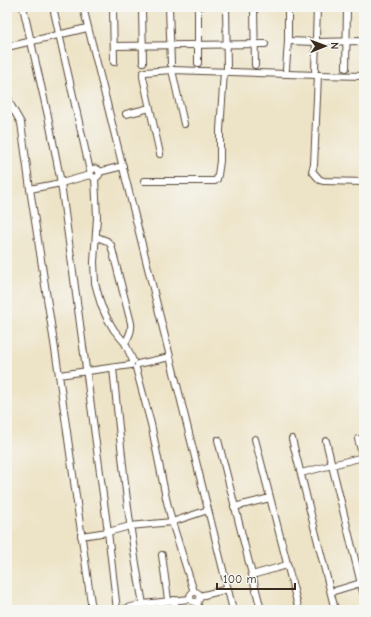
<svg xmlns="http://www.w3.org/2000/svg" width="371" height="617" font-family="'Comic Neue',sans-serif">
  <rect width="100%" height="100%" fill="#f6f6f2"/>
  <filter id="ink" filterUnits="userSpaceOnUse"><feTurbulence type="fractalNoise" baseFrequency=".025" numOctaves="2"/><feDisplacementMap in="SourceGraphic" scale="8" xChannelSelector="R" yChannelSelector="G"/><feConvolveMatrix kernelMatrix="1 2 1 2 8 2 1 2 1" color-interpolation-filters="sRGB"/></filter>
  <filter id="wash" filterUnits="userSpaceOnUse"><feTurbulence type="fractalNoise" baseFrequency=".012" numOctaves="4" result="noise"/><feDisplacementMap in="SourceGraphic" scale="16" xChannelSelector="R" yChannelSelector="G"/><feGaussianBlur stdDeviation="0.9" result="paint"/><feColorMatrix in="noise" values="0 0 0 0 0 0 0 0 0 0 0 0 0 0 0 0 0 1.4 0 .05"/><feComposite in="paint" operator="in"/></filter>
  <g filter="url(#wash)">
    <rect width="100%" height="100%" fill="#ede3c6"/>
  </g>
  <g filter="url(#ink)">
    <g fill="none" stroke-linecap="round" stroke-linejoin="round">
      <!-- minor casing -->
      <g stroke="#564637" stroke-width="8">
        <g id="minor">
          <polyline points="23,7 48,116 61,183 108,532 117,610"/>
          <polyline points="53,7 90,171"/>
          <polyline points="83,7 233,610"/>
          <polyline points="113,7 114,62"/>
          <polyline points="142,7 143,62"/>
          <polyline points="169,7 171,64"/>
          <polyline points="198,7 198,63"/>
          <polyline points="226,7 227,68"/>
          <polyline points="254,7 255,65"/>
          <polyline points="288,41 316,42 364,41"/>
          <polyline points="114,46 265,44"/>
          <polyline points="7,47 87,28"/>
          <polyline points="346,68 347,7"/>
          <polyline points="286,69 288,41 288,7"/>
          <polyline points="172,70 184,124"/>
          <polyline points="315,70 317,7"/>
          <polyline points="318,75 314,165 312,171 320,180 324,181 364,182"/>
          <polyline points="7,88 9,102 21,123 30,189"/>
          <polyline points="126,114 150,108"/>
          <polyline points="160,154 143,77 143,73 145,72 172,70 318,75 364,76"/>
          <circle cx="95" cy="173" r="4.5"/>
          <polyline points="99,172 123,166"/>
          <polyline points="90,175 61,183 30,189 59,375 92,610"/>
          <polyline points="95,178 97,217 94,262 95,283 101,305 107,318 114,330 125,343 133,361"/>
          <polyline points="144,181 215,181 217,179 218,175 220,161 220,130 224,72"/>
          <path d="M 97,237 L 107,241 L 111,245 L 131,323 C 132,331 129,336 125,343"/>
          <polyline points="138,364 170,357"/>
          <path d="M 113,368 C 121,447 128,526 143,604"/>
          <polyline points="136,368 151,424 166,498 172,522 194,592"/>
          <polyline points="59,375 131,365"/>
          <polyline points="255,439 299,610"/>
          <polyline points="292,439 335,610"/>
          <polyline points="358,439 364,462"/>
          <polyline points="218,440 261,610"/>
          <polyline points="326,441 364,596"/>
          <polyline points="301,473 363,457"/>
          <polyline points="234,507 270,498"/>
          <polyline points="81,536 108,532 130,526 172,522 208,510"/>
          <polyline points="162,555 168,600"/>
          <polyline points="252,575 287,565"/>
          <circle cx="195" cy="597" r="5"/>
          <polyline points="331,592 364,582"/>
          <polyline points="200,596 228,589"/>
          <polyline points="174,600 176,610"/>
          <polyline points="197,602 199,610"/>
          <polyline points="120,610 143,604 190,599"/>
        </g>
      </g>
      <!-- minor -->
      <use href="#minor" stroke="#fff" stroke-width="6"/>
    </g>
  </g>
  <!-- margin -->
  <rect width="371" height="617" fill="none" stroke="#f6f6f2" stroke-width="24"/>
  <!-- north arrow -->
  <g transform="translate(325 46) rotate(89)" stroke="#f6f6f2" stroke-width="3" paint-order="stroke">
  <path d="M0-3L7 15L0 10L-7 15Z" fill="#3b2a1e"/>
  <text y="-6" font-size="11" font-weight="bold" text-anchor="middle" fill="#3b2a1e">N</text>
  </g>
  <!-- scale -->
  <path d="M217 583v6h78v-6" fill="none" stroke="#3b2a1e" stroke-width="2"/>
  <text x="223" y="583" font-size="12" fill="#3b2a1e" stroke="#f6f6f2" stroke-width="3" paint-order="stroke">100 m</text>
</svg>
